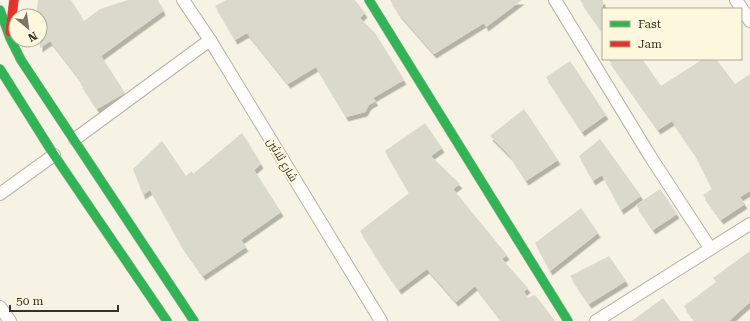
<svg xmlns="http://www.w3.org/2000/svg" width="750" height="321" font-family="'Roboto Serif',Cairo,serif">
  <defs>
    <filter id="shadow"><feDropShadow dx="2.5" dy="4.5" stdDeviation="0" flood-color="#0004"/></filter>
  </defs>
  <rect width="100%" height="100%" fill="#f6f3e4"/>
  <!-- building -->
  <g fill="#dbd9cc" filter="url(#shadow)">
    <polygon points="38,0 71,0 84,21 100,9 128,0 158,0 163,11 101,56 125,93 97,109 80,83 82,82 50,41 40,48 40,16 36,16"/>
    <polygon points="226,0 355,0 365,13 360,18 375,33 404,80 373,98 376,101 369,105 365,112 346,117 316,67 288,84 247,33 235,40 215,6"/>
    <polygon points="390,0 522,0 486,27 484,23 434,54 399,14"/>
    <polygon points="580,0 603,0 603,33"/>
    <polygon points="608,59 642,59 661,86 703,59 716,59 735,84 750,74 750,191 740,197 745,204 721,220 703,195 712,189 694,153 672,121 658,130"/>
    <polygon points="570,61 606,115 582,132 546,77"/>
    <polygon points="524,109 558,160 526,181 510,156 490,136"/>
    <polygon points="425,123 442,148 431,156 460,184 453,189 507,255 502,259 528,288 524,292 528,298 534,295 536,296 555,321 502,321 475,286 456,302 427,269 399,290 381,264 360,231 409,193 385,151"/>
    <polygon points="242,133 261,164 254,170 281,212 241,240 246,247 203,276 181,245 150,190 143,195 133,169 162,141 186,176 192,171 193,174"/>
    <polygon points="600,139 641,196 621,210 602,175 593,181 579,156"/>
    <polygon points="660,189 677,214 653,230 636,205"/>
    <polygon points="581,208 598,233 550,271 535,243"/>
    <polygon points="750,251 750,302 729,321 695,321 684,306 716,282 713,278"/>
    <polygon points="609,256 626,281 589,304 570,276"/>
    <polygon points="663,298 680,321 632,321"/>
  </g>
  <g fill="none" stroke-linecap="round" stroke-linejoin="round">
    <!-- street casing -->
    <g stroke="#b7b5a9" stroke-width="14">
      <g id="street">
        <polyline points="183,0 210,40 381,321"/>
        <polyline points="555,0 650,156 710,248"/>
        <polyline points="736,0 750,21"/>
        <polyline points="75,139 210,40"/>
        <polyline points="0,194 54,155"/>
        <polyline points="0,307 10,321"/>
        <polyline points="596,321 750,224"/>
      </g>
    </g>
    <!-- fast casing -->
    <g stroke="#b7b5a9" stroke-width="10">
      <g id="fast">
        <polyline points="369,0 568,321"/>
        <polyline points="0,10 10,38 21,60 194,321"/>
        <polyline points="0,69 54,155 167,321"/>
      </g>
    </g>
    <!-- jam casing -->
    <g stroke="#b7b5a9" stroke-width="10">
      <polyline id="jam" points="10,32 14,0"/>
    </g>
    <!-- street -->
    <use href="#street" stroke="#fefdfb" stroke-width="12"/>
    <!-- fast -->
    <use href="#fast" stroke="#30b455" stroke-width="9"/>
    <!-- jam -->
    <use href="#jam" stroke="#e5322d" stroke-width="9"/>
  </g>
  <g text-anchor="middle" dominant-baseline="central" stroke-width="4" stroke-linejoin="round" paint-order="stroke">
    <!-- street labels -->
    <g font-size="11" fill="#343228" stroke="#fdf8dd">
      <text transform="translate(282 160) rotate(59)">شارع ثلاثين</text>
    </g>
  </g>
  <!-- legend -->
  <rect x="602" y="8" width="140" height="52" fill="#fdf8dd" stroke="#ada995"/>
  <rect x="610" y="21" width="20" height="6" fill="#30b455" stroke="#ada995"/>
  <text x="638" y="28" font-size="12" fill="#343228">Fast</text>
  <rect x="610" y="41" width="20" height="6" fill="#e5322d" stroke="#ada995"/>
  <text x="638" y="48" font-size="12" fill="#343228">Jam</text>
  <!-- north arrow -->
  <g transform="translate(28 28) rotate(151)"><circle r="19" fill="#fdf8dd" stroke="#ada995"/>
  <path d="M0-3L7 15L0 10L-7 15Z" fill="#78766a"/>
  <text y="-6" font-size="11" font-weight="bold" text-anchor="middle" fill="#343228">N</text>
  </g>
  <!-- scale -->
  <path d="M10 305v6h108v-6" fill="none" stroke="#343228" stroke-width="2"/>
  <text x="16" y="305" font-size="12" fill="#343228" stroke="#fdf8dd" stroke-width="3" paint-order="stroke">50 m</text>
</svg>
